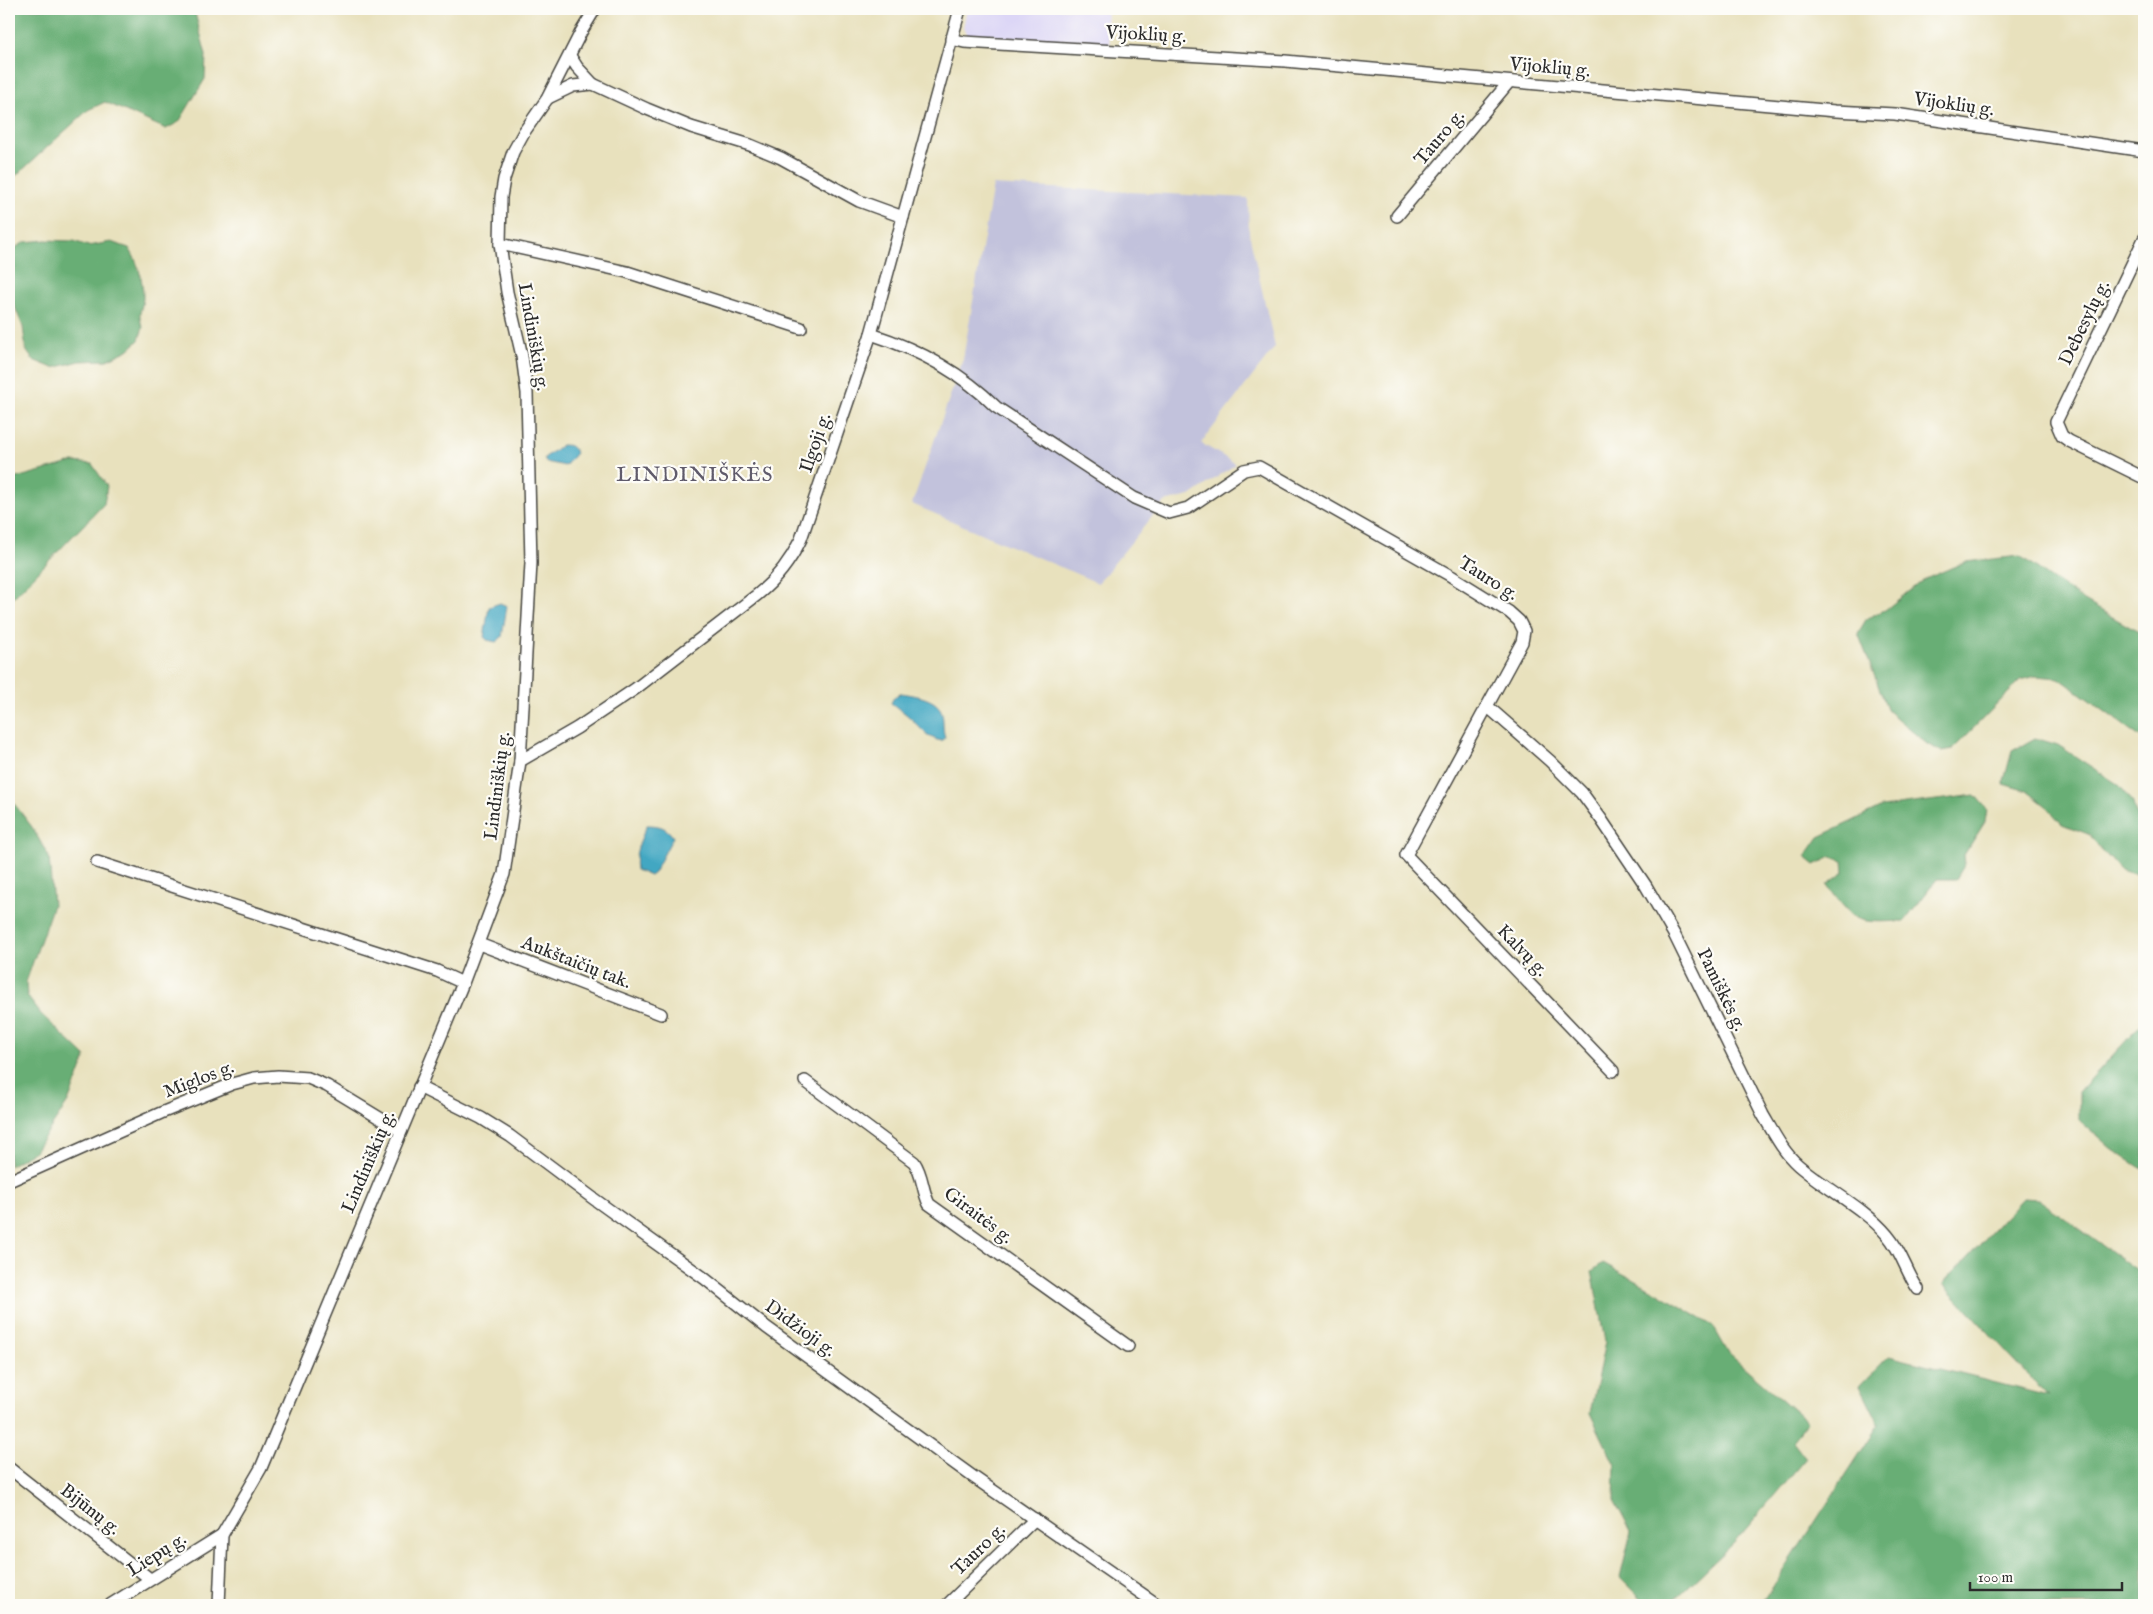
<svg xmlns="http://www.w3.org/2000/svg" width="2153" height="1614" font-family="'IM FELL English',serif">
  <rect width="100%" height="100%" fill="#fdfcf7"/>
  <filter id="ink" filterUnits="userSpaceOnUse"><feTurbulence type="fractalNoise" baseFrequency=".02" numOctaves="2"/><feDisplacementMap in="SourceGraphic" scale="10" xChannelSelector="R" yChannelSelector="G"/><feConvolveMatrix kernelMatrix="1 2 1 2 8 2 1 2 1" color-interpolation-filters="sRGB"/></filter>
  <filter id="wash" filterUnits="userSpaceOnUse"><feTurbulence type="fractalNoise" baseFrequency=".0096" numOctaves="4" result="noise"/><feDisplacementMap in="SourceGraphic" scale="20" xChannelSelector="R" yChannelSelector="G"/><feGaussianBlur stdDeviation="1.12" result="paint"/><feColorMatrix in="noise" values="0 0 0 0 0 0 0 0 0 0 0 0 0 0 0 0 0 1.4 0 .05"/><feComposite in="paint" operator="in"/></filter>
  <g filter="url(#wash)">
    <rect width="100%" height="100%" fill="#e8e1bd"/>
    <!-- built -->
    <polygon fill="#dcd6f6" points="967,9 1106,9 1110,46 973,39 968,36 963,28"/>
    <!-- industrial -->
    <polygon fill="#c2c2dc" points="993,185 1248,198 1249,233 1275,347 1201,443 1236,464 1190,496 1164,502 1098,583 912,504 963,359"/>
    <!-- forest -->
    <g fill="#68ae74" stroke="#4a6c50">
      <polygon points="9,9 194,9 206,55 205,79 179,122 166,129 105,102 88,110 18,174 9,180"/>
      <path d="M 45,240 L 74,241 L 88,246 L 111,242 L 129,248 C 138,262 143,279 143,297 C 143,310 136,313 143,327 L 139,340 L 128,350 L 107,360 L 80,361 L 53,368 L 33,360 L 26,350 L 23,327 L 9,292 L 9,255 L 13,249 L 25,242 Z"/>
      <polygon points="73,462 92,464 107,486 104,504 9,602 9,480"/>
      <polygon points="2020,556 2081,599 2144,635 2144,740 2059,678 2036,676 2021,680 1953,749 1941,751 1927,744 1888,711 1858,633 1867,618 1885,610 1923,580 1965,562"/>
      <polygon points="2035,738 2058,745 2119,785 2133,802 2144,848 2144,861 2135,874 2120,870 2088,834 2062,824 2045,805 2027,791 2003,784 2012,751"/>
      <path d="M 1975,795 L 1987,809 L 1985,822 L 1964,855 L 1965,864 L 1956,879 L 1937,879 L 1905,921 C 1891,921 1868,924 1856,918 C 1846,912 1834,894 1827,885 L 1844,872 L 1843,861 L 1831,857 L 1815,865 L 1805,857 L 1819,837 L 1882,807 Z"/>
      <polygon points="9,797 32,827 49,857 53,905 26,982 27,996 41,1014 86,1057 68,1102 35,1151 9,1166"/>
      <polygon points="2144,1021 2144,1170 2113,1150 2079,1120 2079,1092"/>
      <polygon points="2023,1198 2038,1199 2144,1275 2144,1605 1761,1605 1879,1424 1860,1386 1889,1356 2048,1396 1943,1284"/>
      <polygon points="1603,1263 1657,1292 1713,1326 1729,1354 1808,1422 1793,1441 1806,1458 1734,1543 1669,1605 1648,1605 1620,1577 1631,1532 1614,1500 1615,1465 1590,1413 1605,1342 1592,1271"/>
    </g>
    <!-- water -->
    <g fill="#42a7c2" stroke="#366976">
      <path d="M 562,445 C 570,445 573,446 576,453 L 565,466 L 546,462 L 544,458 Z"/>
      <polygon points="500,603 507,606 502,637 496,642 487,640 484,637 489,607"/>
      <path d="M 901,693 C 914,695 938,698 942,713 C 944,721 942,729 945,737 L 942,741 C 926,739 918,724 907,715 C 902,710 896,708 891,703 L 894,697 Z"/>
      <path d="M 647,825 C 659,825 667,827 673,837 L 654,873 L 650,876 L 636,870 C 633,854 641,839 647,825 Z"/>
    </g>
  </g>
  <g filter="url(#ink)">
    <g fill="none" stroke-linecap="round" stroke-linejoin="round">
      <!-- street casing -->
      <g stroke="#474641" stroke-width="14">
        <g id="street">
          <polyline points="951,39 964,42 1285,61 1835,111 1895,114 2144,151"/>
          <polyline points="570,56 577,67 593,84 647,109 691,127 750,145 781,158 859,201 903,217"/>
          <polyline points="548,98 573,86 593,84"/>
          <polyline points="1397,216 1509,82"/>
          <polyline points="2144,239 2056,422 2062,436 2069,441 2144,478"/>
          <polyline points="500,244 627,272 801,328"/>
          <path d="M 871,334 C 917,349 961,372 996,407 L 1134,498 L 1169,513 L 1188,508 L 1244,470 L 1259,467 L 1451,576 L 1509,612 L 1519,621 L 1524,631 L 1522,642 L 1406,855 L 1613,1071"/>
          <path d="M 1487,706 L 1550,761 L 1582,793 L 1601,819 L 1646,886 L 1675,936 L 1763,1115 C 1773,1132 1783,1152 1798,1165 C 1827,1190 1864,1207 1888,1236 C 1902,1252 1906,1272 1918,1289"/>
          <path d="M 520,761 L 577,728 L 635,689 L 757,595 C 777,579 790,562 801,539 L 871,334 L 960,9"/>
          <polyline points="97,862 437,971 463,983"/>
          <polyline points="479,944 661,1014"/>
          <path d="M 805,1081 L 914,1162 C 923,1175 922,1190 929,1204 L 1128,1346"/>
          <polyline points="419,1087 481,1118 510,1136 594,1199 704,1278 766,1327 972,1476 1158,1605"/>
          <polyline points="9,1181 161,1113 232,1084 254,1078 278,1076 308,1078 327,1086 401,1131"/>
          <polyline points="9,1468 150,1579"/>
          <polyline points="110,1605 222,1535"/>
          <polyline points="219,1605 222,1535 261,1468 463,983 504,874 520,761 531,563 527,393 522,356 507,292 500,244 501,197 504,179 513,152 524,132 547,99 581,32 595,9"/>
          <polyline points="947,1605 1035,1519"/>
        </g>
      </g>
      <!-- street -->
      <use href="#street" stroke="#fff" stroke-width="11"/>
    </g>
  </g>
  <g text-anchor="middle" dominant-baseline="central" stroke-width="4.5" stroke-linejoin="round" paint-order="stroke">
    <!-- street labels -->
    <g font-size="19" fill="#2b2b2b" stroke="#fdfcf7">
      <text transform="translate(1146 35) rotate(3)">Vijoklių g.</text>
      <text transform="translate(1550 68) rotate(5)">Vijoklių g.</text>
      <text transform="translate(1954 105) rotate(8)">Vijoklių g.</text>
      <text transform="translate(1440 138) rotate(-50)">Tauro g.</text>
      <text transform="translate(2085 323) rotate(-64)">Debesylų g.</text>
      <text transform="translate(533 337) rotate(80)">Lindiniškių g.</text>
      <text transform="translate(816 443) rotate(-71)">Ilgoji g.</text>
      <text transform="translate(1488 579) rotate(32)">Tauro g.</text>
      <text transform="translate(498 786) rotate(-83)">Lindiniškių g.</text>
      <text transform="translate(1522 951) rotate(46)">Kalvų g.</text>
      <text transform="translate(576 963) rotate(21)">Aukštaičių tak.</text>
      <text transform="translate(1721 990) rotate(64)">Pamiškės g.</text>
      <text transform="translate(199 1080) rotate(-21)">Miglos g.</text>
      <text transform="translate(369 1162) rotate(-67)">Lindiniškių g.</text>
      <text transform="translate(978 1216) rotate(37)">Giraitės g.</text>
      <text transform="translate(800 1329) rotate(36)">Didžioji g.</text>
      <text transform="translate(90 1510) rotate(38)">Bijūnų g.</text>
      <text transform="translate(979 1550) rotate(-44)">Tauro g.</text>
      <text transform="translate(157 1555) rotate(-32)">Liepų g.</text>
    </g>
    <!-- quarter labels -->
    <g font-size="21" letter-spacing="1" fill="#605b6b" stroke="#fdfcf7">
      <text x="695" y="475">LINDINIŠKĖS</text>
    </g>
  </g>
  <!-- margin -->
  <rect width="2153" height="1614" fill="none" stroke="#fdfcf7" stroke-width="30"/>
  <!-- scale -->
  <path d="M1970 1582v8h152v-8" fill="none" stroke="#2b2b2b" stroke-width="2.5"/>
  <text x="1978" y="1582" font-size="15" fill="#2b2b2b" stroke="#fdfcf7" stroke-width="4" paint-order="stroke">100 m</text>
</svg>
